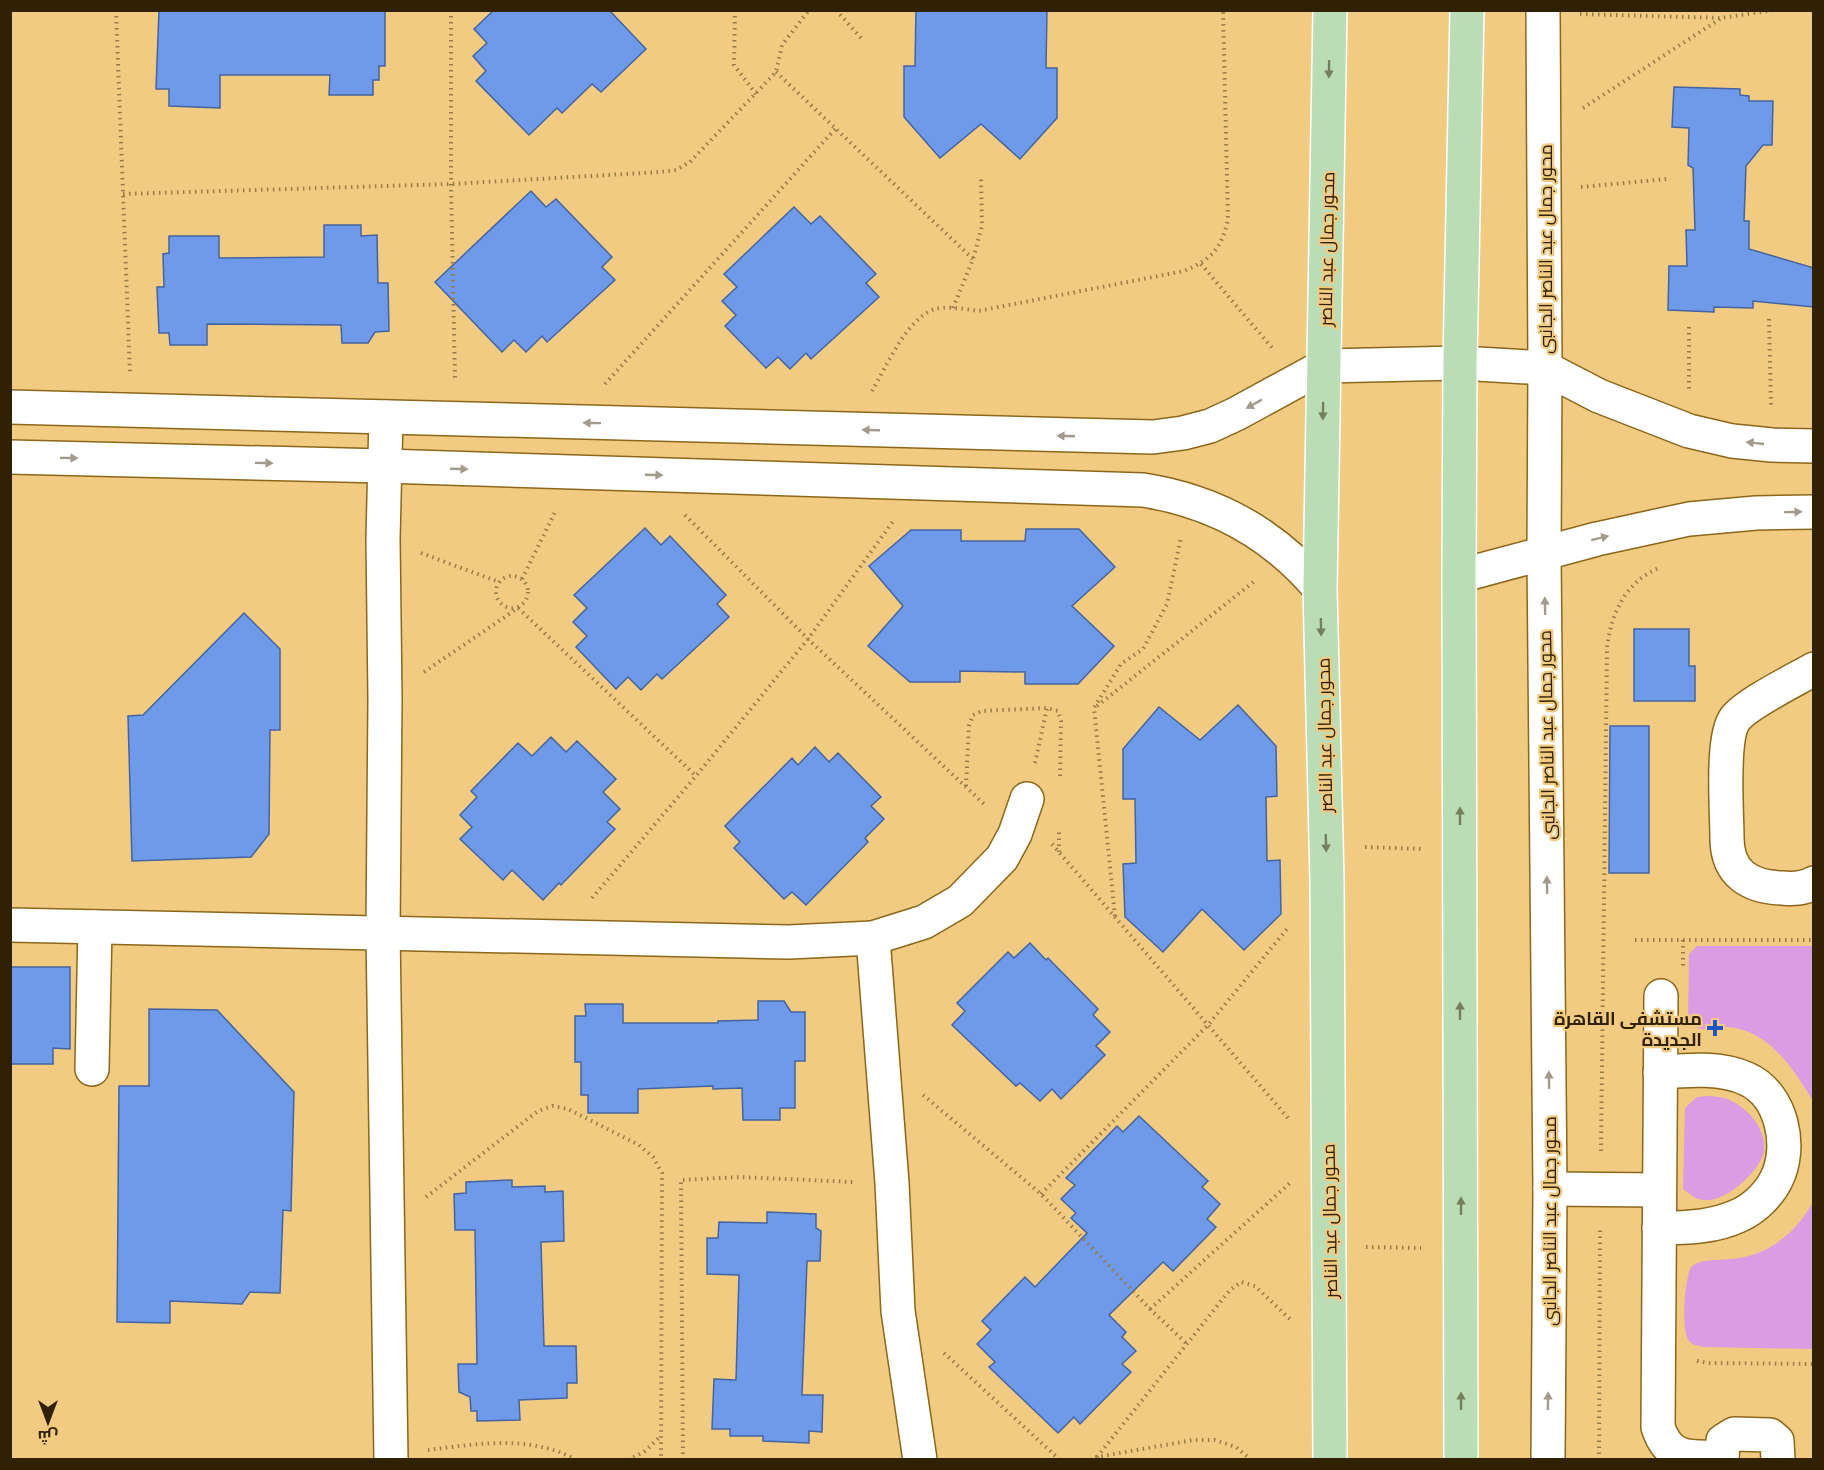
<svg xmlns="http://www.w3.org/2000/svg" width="1824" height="1470" font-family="Ubuntu,Cairo,sans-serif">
  <rect width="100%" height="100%" fill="#f2cb82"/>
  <!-- green -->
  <g fill="#db9ce4">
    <path d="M 1697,946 L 1813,946 L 1813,1101 C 1794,1070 1770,1031 1729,1027 C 1717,1026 1704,1033 1693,1026 L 1688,1017 L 1689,954 Z"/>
    <path d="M 1707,1096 C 1714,1096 1723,1097 1730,1100 C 1748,1108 1767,1130 1764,1151 C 1761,1170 1728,1200 1708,1200 C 1697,1201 1691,1195 1683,1189 L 1685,1108 L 1697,1097 Z"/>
    <path d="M 1813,1202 L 1812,1349 L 1704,1347 C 1697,1346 1691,1345 1688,1339 C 1681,1328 1685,1277 1691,1267 C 1702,1258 1717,1261 1731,1259 C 1768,1256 1796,1233 1813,1202 Z"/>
  </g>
  <!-- building -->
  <g fill="#6f9aea" stroke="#44649f" stroke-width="1.5">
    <polygon points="159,10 385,10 385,66 379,66 379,80 373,80 373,95 329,95 330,75 220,75 220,108 169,106 169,89 156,89"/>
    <polygon points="494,10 609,10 646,49 601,92 592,84 562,113 557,108 529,135 476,81 486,71 473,56 487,43 474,29"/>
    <polygon points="916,10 1047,10 1046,68 1057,68 1057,118 1020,159 981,124 940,158 904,117 904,66 915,66"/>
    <polygon points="1674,87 1740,89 1740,95 1749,96 1749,101 1773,101 1772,145 1763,145 1746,166 1744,221 1749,221 1749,249 1814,268 1814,307 1753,301 1753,308 1714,307 1714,312 1668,310 1669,266 1687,266 1686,230 1695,230 1693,168 1688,165 1689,128 1672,127"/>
    <polygon points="531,191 546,207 556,199 612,257 602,267 615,280 547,342 542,336 526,352 514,340 502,352 435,282"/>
    <polygon points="794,207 811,224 820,216 876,274 866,283 879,297 811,359 806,353 790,369 778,357 766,368 725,326 736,315 722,301 737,287 724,274"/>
    <polygon points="324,225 361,225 361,236 377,235 378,283 388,283 389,331 375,332 368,343 342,343 341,325 207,324 207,345 170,345 169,333 159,333 157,287 164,287 163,254 169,253 169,236 219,236 219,258 324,257"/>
    <polygon points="645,528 661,545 670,536 726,595 717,604 729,617 662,679 657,674 641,690 628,677 616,689 576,647 587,636 573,622 587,608 574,595"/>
    <polygon points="1026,529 1079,529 1115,567 1072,606 1114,646 1078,684 1025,684 1025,672 960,671 960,682 910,682 868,646 903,606 869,566 911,530 961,530 961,541 1025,541"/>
    <polygon points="244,613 280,649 280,730 270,730 269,834 251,857 132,861 128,716 143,715"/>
    <polygon points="1634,629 1689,629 1689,666 1695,666 1695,701 1634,701"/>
    <polygon points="1238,705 1276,746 1277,796 1266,797 1267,861 1280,860 1281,914 1244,950 1202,909 1163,952 1125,917 1123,864 1136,863 1135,799 1123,799 1123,749 1159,707 1200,740"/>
    <polygon points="1610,726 1649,726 1649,873 1609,873"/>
    <polygon points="551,737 566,752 577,741 616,779 603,792 620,809 607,822 615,829 561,885 559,883 543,900 512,870 503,880 460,839 472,827 460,815 477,797 471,791 518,743 532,756"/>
    <polygon points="815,747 829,762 838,753 881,797 871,806 884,819 865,838 868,842 806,905 792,892 784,899 734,848 740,842 725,826 792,758 798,765"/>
    <polygon points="1030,943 1046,960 1048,958 1098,1009 1093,1015 1110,1032 1096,1046 1105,1055 1061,1099 1052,1089 1040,1101 1020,1083 1016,1086 952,1025 965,1011 957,1003 1008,952 1014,958"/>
    <polygon points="10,967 70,967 70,1049 53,1048 53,1064 10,1064"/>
    <polygon points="758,1001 784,1001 791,1012 805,1012 805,1061 795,1061 795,1108 780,1108 780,1120 743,1120 742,1088 713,1089 713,1086 638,1089 638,1113 588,1113 588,1095 581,1095 581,1062 575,1062 575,1016 586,1016 585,1004 623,1004 623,1023 718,1023 718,1021 758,1020"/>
    <polygon points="149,1009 217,1010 294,1092 291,1211 283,1210 280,1293 250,1292 242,1304 170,1301 170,1323 117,1322 119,1086 149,1086"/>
    <polygon points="1139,1116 1208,1181 1202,1187 1220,1204 1207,1219 1216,1227 1173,1271 1163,1262 1109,1315 1126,1332 1122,1337 1136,1351 1122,1364 1131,1372 1080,1424 1074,1417 1058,1433 989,1367 995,1362 977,1344 991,1330 982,1321 1025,1277 1035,1287 1087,1233 1071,1218 1076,1213 1061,1199 1075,1185 1066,1178 1117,1126 1123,1132"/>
    <polygon points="512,1180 512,1187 545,1186 545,1192 563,1191 564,1241 541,1242 544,1346 576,1346 577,1383 567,1383 567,1398 519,1400 520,1420 477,1421 477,1411 471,1411 470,1397 459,1392 458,1364 477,1364 475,1230 455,1230 454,1194 466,1193 466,1182"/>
    <polygon points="767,1212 816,1214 816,1228 821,1231 820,1261 807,1261 802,1395 823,1395 822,1432 809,1431 809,1443 763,1441 763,1436 730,1436 730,1429 712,1429 714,1379 736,1380 739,1275 707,1274 707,1238 718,1238 719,1222 767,1223"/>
  </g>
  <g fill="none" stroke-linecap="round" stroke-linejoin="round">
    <!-- minor casing -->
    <g stroke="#8b6719" stroke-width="36">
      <g id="minor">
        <polyline points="1543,10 1545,368 1544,554 1550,1189 1548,1460"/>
        <polyline points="10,407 1153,437 1183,433 1210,426 1236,414 1324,366 1460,363 1545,368 1599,396 1689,431 1732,441 1772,445 1814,446"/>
        <polyline points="386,417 383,539 385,699 383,932 391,1460"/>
        <path d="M 10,457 L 384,466 L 1143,490 C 1214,501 1274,534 1320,589"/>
        <polyline points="1459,576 1597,539 1689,519 1756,513 1814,512"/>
        <path d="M 1814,669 C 1795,680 1746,704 1735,719 C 1721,738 1727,812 1727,838 C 1727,873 1749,887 1782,888 C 1793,889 1803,889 1814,883"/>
        <polyline points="10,925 789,942 873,938 924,922 960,901 1002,858 1015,834 1027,799"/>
        <polyline points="873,938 892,1183 898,1311 920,1460"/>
        <path d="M 1661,996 L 1658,1427 C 1669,1462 1692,1457 1722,1457"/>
        <polyline points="92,1069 95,927"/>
        <polyline points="1550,1189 1659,1190"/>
        <path d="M 1659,1228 C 1687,1228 1715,1227 1740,1215 C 1755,1208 1769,1194 1776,1180 C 1793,1147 1782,1095 1747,1079 C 1721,1067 1688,1070 1660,1072"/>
        <polyline points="1722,1460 1723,1441 1734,1434 1770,1435 1777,1441 1778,1460"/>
      </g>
    </g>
    <!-- major casing -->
    <g stroke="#fff" stroke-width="36">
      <g id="major">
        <polyline points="1330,10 1320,589 1327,880 1330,1460"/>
        <polyline points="1461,1460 1459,576 1460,363 1467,10"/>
      </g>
    </g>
    <!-- path -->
    <g stroke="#987c47" stroke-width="4" stroke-dasharray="1.5 4.5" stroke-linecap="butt">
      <polyline points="116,10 130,374"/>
      <polyline points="451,10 451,184 455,380"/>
      <polyline points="735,10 734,65 756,94"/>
      <polyline points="836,10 861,38"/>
      <polyline points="1580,14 1721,18 1774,10"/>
      <polyline points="776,72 973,259"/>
      <polyline points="1583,108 1720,19"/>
      <polyline points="1581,187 1667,179"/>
      <polyline points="123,194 451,184 660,172 676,170 690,162 776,72 782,45 809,10"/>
      <polyline points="1201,264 1273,349"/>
      <polyline points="953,308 973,259 982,226 981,179"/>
      <polyline points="1769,319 1771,405"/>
      <polyline points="1689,327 1689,391"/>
      <polyline points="605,384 836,128"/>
      <path d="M 872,391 C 887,366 909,312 940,308 C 953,307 966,309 978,311 L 1184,271 C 1212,259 1221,249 1228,220 L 1223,10"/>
      <polyline points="685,515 808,639 984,804"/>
      <polyline points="421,553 499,582"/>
      <circle cx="512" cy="592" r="16"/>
      <polyline points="522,579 556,510"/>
      <polyline points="424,672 518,608 696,776"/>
      <polyline points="1097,706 1256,580"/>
      <polyline points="1035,763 1047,708"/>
      <polyline points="966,786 969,726 973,715 982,711 1047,708 1058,711 1061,721 1060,779"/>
      <polyline points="1052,844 1288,1118"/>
      <polyline points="1365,847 1423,849"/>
      <polyline points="1059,852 1059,828"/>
      <polyline points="592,898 696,776 808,639 894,520"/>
      <polyline points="1115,916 1094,708 1121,664 1143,649 1167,604 1181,537"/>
      <polyline points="1635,940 1814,940"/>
      <polyline points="1683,940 1683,966"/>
      <polyline points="923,1095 1041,1194 1150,1309 1187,1344"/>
      <path d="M 1601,1151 L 1607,648 C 1611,614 1625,582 1659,568"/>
      <polyline points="1041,1194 1208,1025 1287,929"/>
      <polyline points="426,1197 538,1111 553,1106 568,1109 639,1145 653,1157 662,1173 661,1460"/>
      <polyline points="1366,1247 1421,1248"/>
      <polyline points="1150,1309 1290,1183"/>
      <polyline points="944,1353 1060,1460"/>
      <polyline points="1697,1361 1709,1363 1814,1364"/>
      <path d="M 428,1450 C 477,1444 530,1434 576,1460"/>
      <polyline points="1097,1457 1229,1291 1241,1282 1255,1286 1291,1320"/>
      <polyline points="628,1460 644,1452 661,1436"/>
      <polyline points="683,1460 681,1180 740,1177 853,1182"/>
      <polyline points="1090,1460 1097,1457 1193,1440 1215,1440 1236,1447 1251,1460"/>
      <polyline points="1599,1460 1600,1228"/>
    </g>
    <!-- minor -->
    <use href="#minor" stroke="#fff" stroke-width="33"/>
    <!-- major -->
    <use href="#major" stroke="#baddb6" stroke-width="33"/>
  </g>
  <!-- one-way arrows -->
  <defs><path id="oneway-solid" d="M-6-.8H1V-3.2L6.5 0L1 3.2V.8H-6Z" transform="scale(1.5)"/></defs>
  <g fill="#757f5c">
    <use href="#oneway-solid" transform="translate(1329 69) rotate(91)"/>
    <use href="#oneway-solid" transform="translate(1323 411) rotate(91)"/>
    <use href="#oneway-solid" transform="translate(1321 627) rotate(89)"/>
    <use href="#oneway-solid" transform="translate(1460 816) rotate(-90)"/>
    <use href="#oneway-solid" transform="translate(1326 843) rotate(88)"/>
    <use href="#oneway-solid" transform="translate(1460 1011) rotate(-90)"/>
    <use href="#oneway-solid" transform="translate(1461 1206) rotate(-90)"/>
    <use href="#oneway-solid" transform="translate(1461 1401) rotate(-90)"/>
  </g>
  <g fill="#a29b8d">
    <use href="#oneway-solid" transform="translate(1254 404) rotate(151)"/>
    <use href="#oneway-solid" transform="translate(592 423) rotate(-179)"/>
    <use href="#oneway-solid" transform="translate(871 430) rotate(-178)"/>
    <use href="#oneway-solid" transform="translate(1066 436) rotate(-178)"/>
    <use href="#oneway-solid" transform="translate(1755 443) rotate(-174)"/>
    <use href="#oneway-solid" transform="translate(69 458) rotate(1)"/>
    <use href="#oneway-solid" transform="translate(264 463) rotate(1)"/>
    <use href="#oneway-solid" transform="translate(459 469) rotate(2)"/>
    <use href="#oneway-solid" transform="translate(654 475) rotate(2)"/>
    <use href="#oneway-solid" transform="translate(1793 512) rotate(-1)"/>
    <use href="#oneway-solid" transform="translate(1600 538) rotate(-14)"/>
    <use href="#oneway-solid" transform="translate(1545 606) rotate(-91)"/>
    <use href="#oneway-solid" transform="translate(1547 885) rotate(-91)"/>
    <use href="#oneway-solid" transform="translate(1549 1080) rotate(-91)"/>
    <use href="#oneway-solid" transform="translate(1548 1401) rotate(-89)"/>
  </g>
  <!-- markers -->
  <path fill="#1f56c2" stroke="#f2cb82" stroke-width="2" d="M1712 1019h6v6h6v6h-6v6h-6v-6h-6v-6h6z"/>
  <g text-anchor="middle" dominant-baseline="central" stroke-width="4.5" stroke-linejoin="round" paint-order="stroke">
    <!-- street labels -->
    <g font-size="18" fill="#302102" stroke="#f2cb82">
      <text transform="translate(1326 249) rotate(-89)">محور جمال عبد الناصر</text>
      <text transform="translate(1545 249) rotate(-90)">محور جمال عبد الناصر الجانبى</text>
      <text transform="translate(1324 735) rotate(-91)">محور جمال عبد الناصر</text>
      <text transform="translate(1546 735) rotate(-91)">محور جمال عبد الناصر الجانبى</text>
      <text transform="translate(1329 1221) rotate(-91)">محور جمال عبد الناصر</text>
      <text transform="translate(1549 1221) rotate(-90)">محور جمال عبد الناصر الجانبى</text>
    </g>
    <!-- poi labels -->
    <g font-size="18" font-weight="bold" fill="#302102" stroke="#f2cb82" text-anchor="end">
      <text x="1702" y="1018">مستشفى القاهرة<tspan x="1702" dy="21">الجديدة</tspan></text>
    </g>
  </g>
  <!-- border -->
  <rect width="1824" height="1470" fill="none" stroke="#302102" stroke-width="24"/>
  <!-- north arrow -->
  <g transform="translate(48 1422) rotate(180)" stroke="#f2cb82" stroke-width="4.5" paint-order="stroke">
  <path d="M0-4.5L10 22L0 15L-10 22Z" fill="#302102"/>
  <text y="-9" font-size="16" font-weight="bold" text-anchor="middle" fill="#302102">ش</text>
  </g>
</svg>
